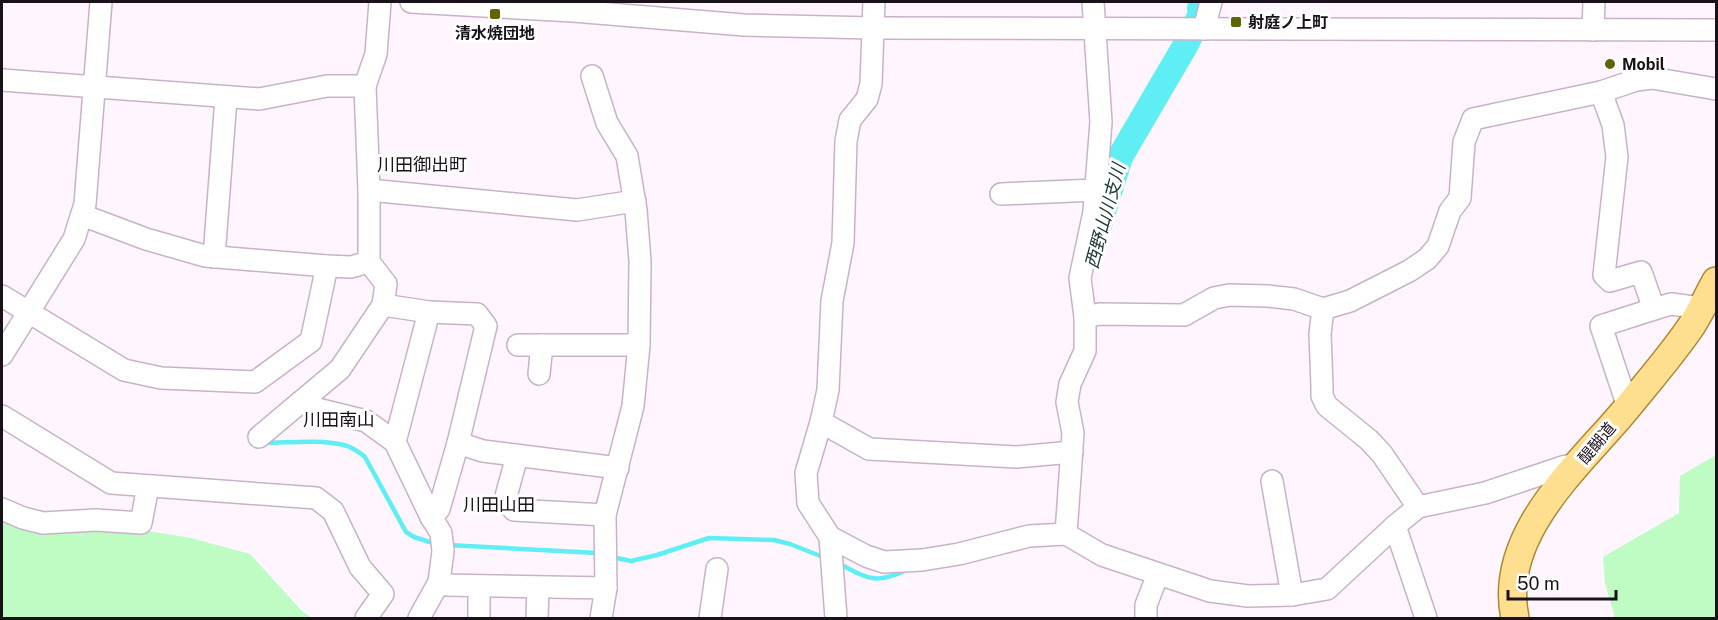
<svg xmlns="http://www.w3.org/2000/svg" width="1718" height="620" font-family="'Public Sans','Noto Sans JP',sans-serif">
  <rect width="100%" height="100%" fill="#fff5fe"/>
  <!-- green -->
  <g fill="#befcc3">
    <polygon points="1716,455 1716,618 1615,618 1605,583 1603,557 1679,513 1680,476"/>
    <polygon points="2,521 52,533 76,526 119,526 191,538 250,554 302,611 312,618 2,618"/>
  </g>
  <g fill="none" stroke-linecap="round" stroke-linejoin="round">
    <!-- stream -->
    <g stroke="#5eeef3" stroke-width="4.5">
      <path d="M 262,443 C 288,443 318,439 344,445 C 352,447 359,452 365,457 L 406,532 L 414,537 L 436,544"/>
      <polyline points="448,545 597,553"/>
      <polyline points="612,557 631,561 657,555 709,538 774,540 790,544 823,557"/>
      <path d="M 840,564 C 870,580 876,584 907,570"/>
    </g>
    <!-- river -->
    <polyline stroke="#5eeef3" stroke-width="26" points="1097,231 1120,157 1185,46 1201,14 1200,8"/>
    <!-- minor casing -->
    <g stroke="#c9b2c8" stroke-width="24">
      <g id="minor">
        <polyline points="411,2 573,11 744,25 873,28 1716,30"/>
        <polyline points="1093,2 1101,122 1094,212 1080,278 1085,317 1085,351 1070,384 1067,402 1073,433 1066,534 1102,555 1210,591 1248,596 1292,595 1327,589 1395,526 1418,507 1485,493 1566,466 1577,467"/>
        <polyline points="1204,29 1211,2"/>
        <polyline points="1593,30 1594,2"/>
        <polyline points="592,76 607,123 627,156 636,210 640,261 639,345 633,406 605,515 606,588 601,618"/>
        <polyline points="2,80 259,99 327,86 365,86"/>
        <polyline points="1601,92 1613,125 1617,157 1604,275 1610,281 1641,272 1654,309 1671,304 1701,308"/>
        <polyline points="369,190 577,210 635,201"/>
        <polyline points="1001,194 1096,190"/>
        <polyline points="82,215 146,239 205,256 327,266 351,267 369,262"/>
        <polyline points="214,257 226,98"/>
        <polyline points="2,296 124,370 161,378 255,382 311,341 327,266"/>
        <polyline points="383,305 429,312 477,314 486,326 458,443 439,509 431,517"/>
        <polyline points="1323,309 1320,334 1322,386 1322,396 1327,406 1369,440 1382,454 1418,507"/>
        <polyline points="1085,317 1100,314 1184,315 1214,298 1229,295 1268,296 1294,299 1323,309 1350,301 1409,271 1427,259 1438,246 1450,211 1460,198 1464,142 1473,119 1601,92 1636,80 1652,78 1716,89"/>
        <polyline points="518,345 639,345"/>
        <polyline points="2,355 74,239 85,204 101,2"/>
        <polyline points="539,374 542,345"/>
        <polyline points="301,402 317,409 366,421 395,442 431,517 441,533 443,551 439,582 419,618"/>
        <polyline points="1628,407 1601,326 1654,309"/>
        <polyline points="2,416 111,483 316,498 333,511 360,567 383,594 366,618"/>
        <polyline points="821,422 869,449 1016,457 1072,452"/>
        <polyline points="259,437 340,369 383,305 386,284 369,262 369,190 365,86 376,54 380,2"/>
        <polyline points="395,442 429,312"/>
        <polyline points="458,443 483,451 618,468"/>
        <polyline points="517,456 505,500 514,510 605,515"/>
        <polyline points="1272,481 1292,595"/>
        <polyline points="2,509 23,518 43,523 96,520 141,523 148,486"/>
        <polyline points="1395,526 1426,618"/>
        <polyline points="830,537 866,556 884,562 922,560 959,554 1029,536 1066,534"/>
        <polyline points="439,582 446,585 606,588"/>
        <polyline points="479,618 479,586"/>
        <polyline points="537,618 538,588"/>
        <polyline points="710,618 717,569"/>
        <polyline points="836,618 830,537 808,503 806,473 821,422 828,390 832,301 843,243 846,141 850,120 867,99 871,84 874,2"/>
        <polyline points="1146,618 1146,605 1158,574"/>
      </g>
    </g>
    <!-- major casing -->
    <g stroke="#ae8935" stroke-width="30">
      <path id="major" d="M 1515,618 C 1497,534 1579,466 1627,408 C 1648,382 1674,352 1692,325 C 1701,311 1708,295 1716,281"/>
    </g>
    <!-- minor -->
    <use href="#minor" stroke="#fff" stroke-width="21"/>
    <!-- major -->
    <use href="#major" stroke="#fedf8f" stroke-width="27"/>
  </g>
  <!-- markers -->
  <g fill="#5f6503" stroke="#fff" stroke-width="2">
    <rect x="489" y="8" width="12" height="12" rx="3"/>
    <rect x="1230" y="16" width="12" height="12" rx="3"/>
    <circle cx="1610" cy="64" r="6"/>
  </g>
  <g text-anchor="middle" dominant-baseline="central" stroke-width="6" stroke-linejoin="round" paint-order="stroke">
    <!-- poi labels -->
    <g font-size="16" font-weight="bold" fill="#1a121a" stroke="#fff" text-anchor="start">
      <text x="1248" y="22">射庭ノ上町</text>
      <text x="495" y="33" text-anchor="middle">清水焼団地</text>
      <text x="1622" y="64">Mobil</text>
    </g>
    <!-- street labels -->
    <g font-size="16" fill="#1a121a" stroke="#fff">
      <text transform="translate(1597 443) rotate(-50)">醍醐道</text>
    </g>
    <!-- neighbourhood labels -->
    <g font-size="18" fill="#1a121a" stroke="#fff">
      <text x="422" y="164">川田御出町</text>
      <text x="339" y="419">川田南山</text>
      <text x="499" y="504">川田山田</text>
    </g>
    <!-- water labels -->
    <g font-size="18" font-style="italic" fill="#20393a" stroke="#fff">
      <text transform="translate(1105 216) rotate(-75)">西野山川支川</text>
    </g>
  </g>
  <!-- border -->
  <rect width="1718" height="620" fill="none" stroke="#1a121a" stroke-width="6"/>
  <!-- scale -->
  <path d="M1508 590v9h108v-9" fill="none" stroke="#1a121a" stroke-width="3"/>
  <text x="1517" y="590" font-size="18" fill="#1a121a" stroke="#ffffff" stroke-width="4.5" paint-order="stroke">50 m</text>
</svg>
